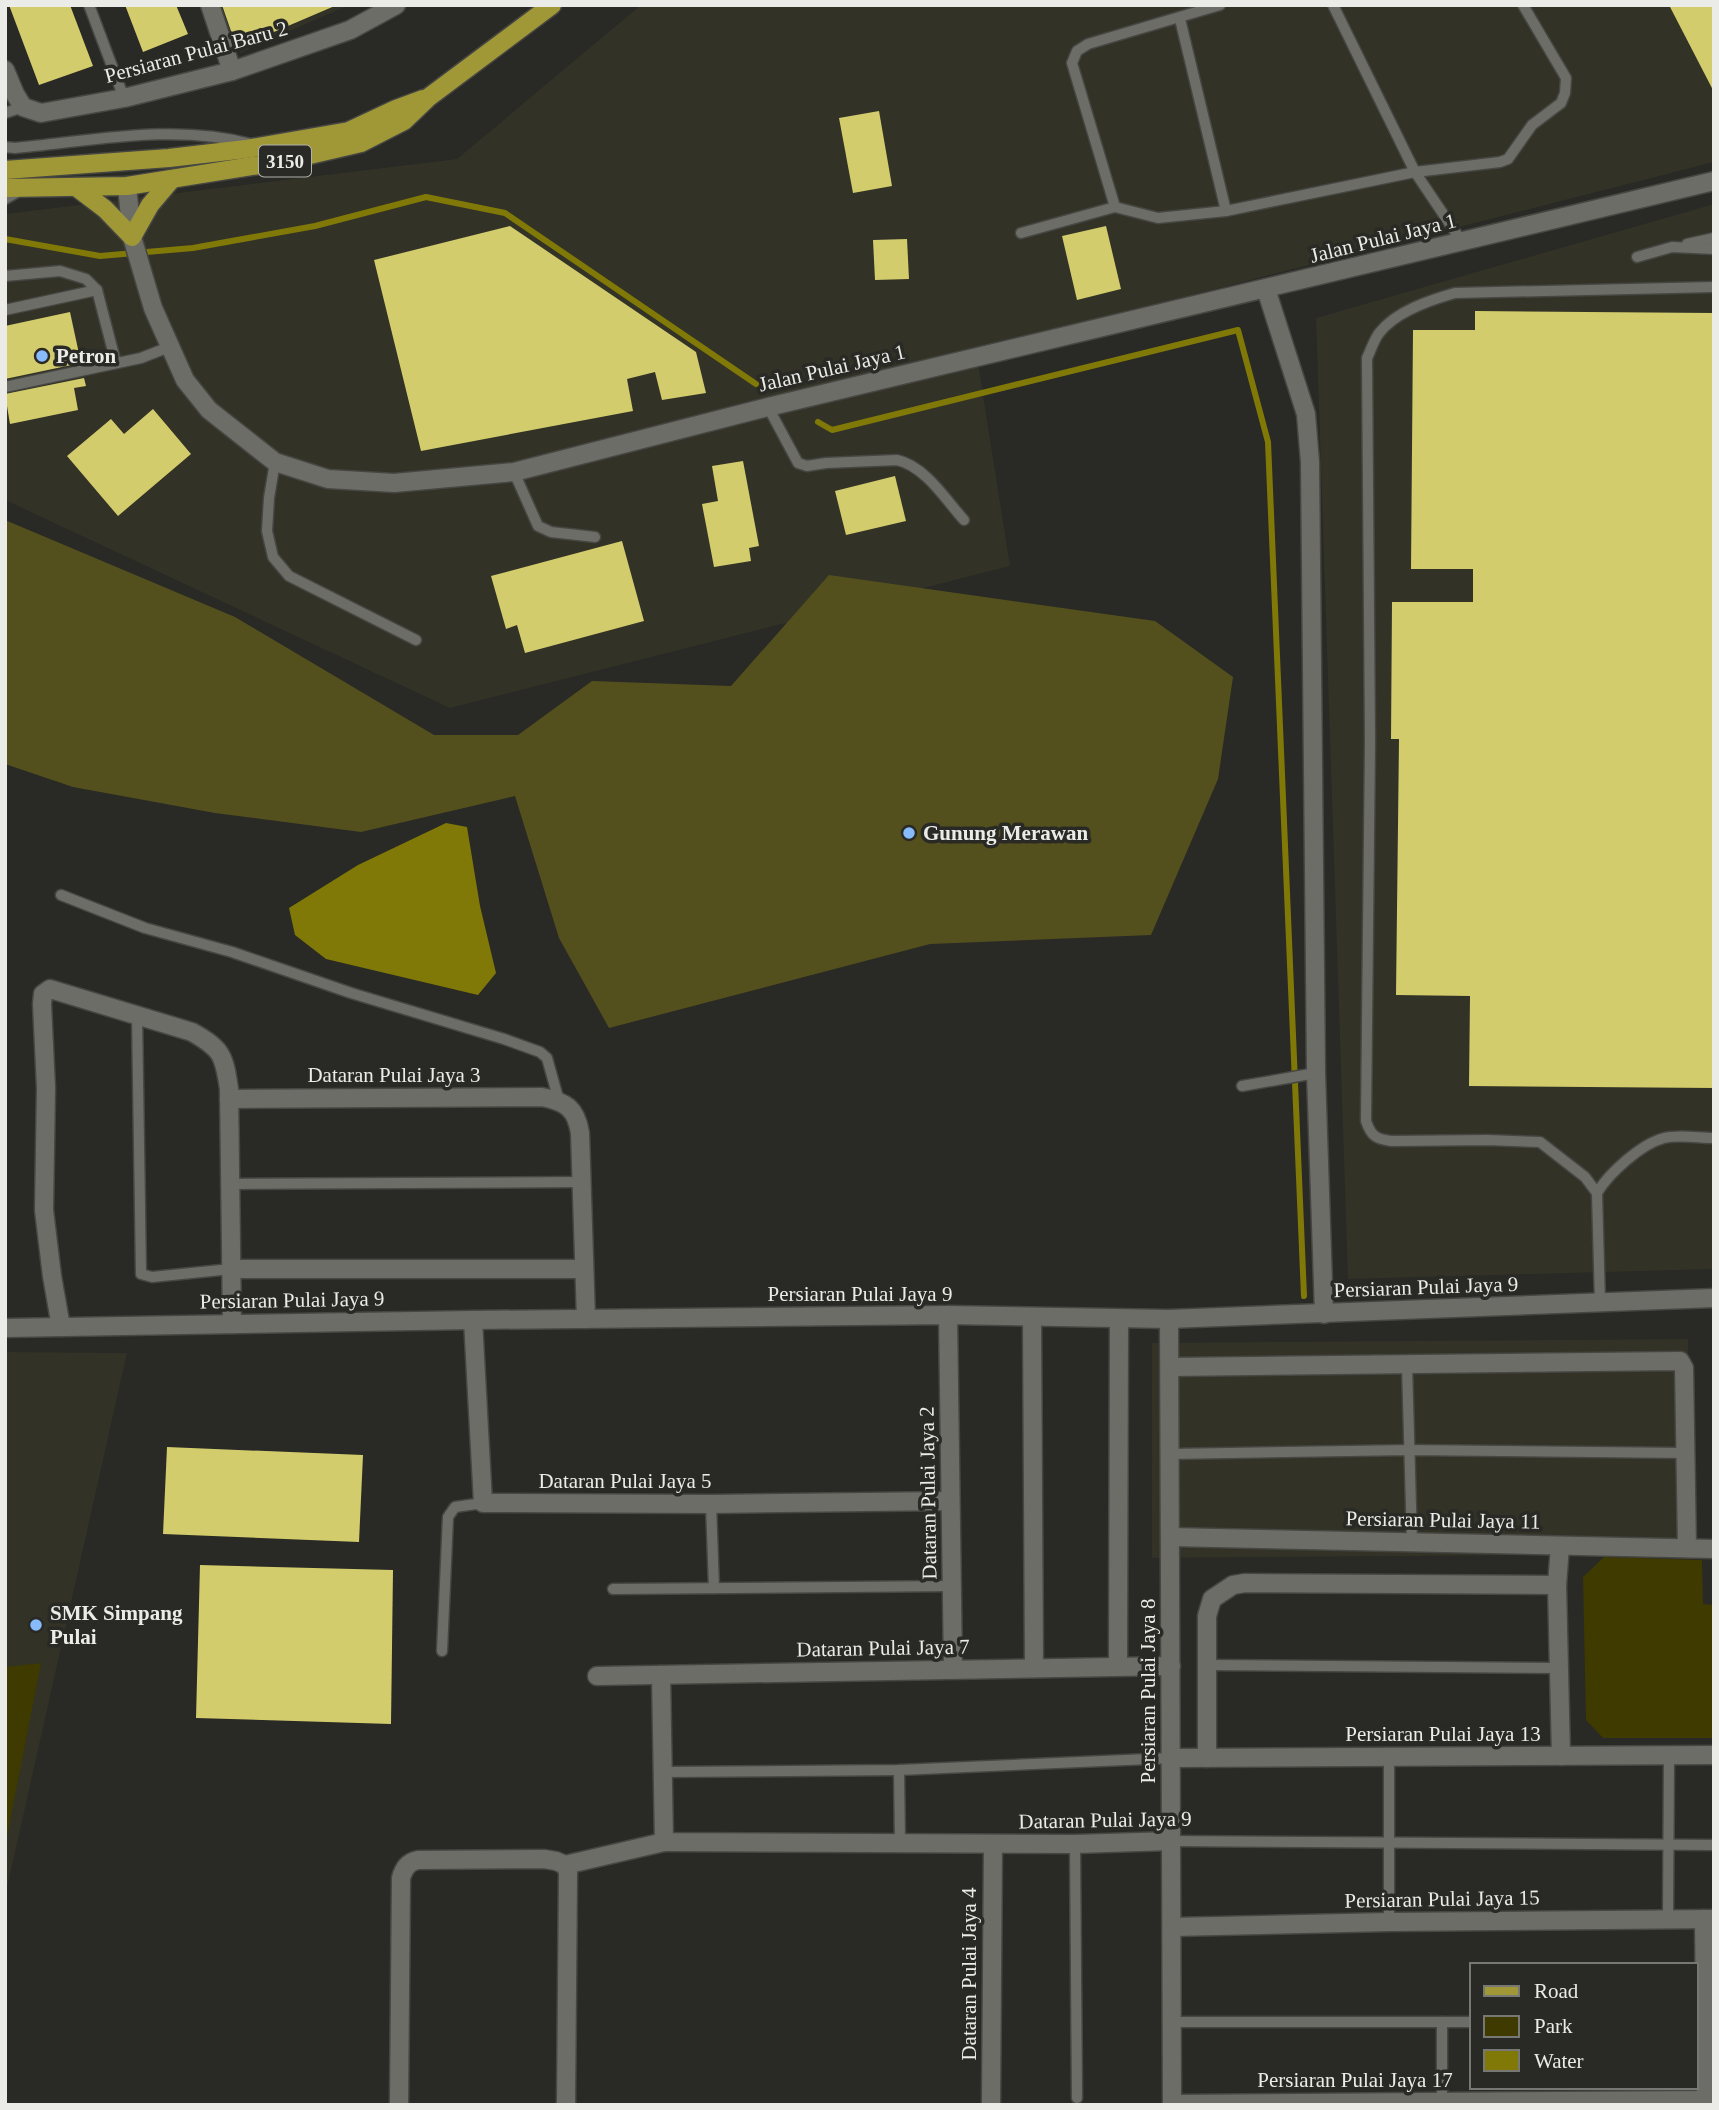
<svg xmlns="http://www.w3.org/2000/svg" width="1719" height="2110" font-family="Georgia,serif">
  <rect width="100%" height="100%" fill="#292925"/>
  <!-- built -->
  <g fill="#323227">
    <polygon points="214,5 349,5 240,53"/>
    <polygon points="641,5 1714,5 1714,162 976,350 1010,566 450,708 5,500 5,214 457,159"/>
    <polygon points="1714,204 1714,1269 1348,1279 1316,318"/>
    <polygon points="1688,1339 1689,1554 1152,1558 1152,1343"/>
    <polygon points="5,1352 127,1353 5,1897"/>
  </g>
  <!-- green -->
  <g fill="#3f3a00">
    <polygon points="1604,1557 1702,1560 1703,1604 1714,1605 1714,1738 1603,1738 1586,1720 1583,1577"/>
    <polygon points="41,1663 5,1847 5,1667"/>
  </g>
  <!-- forest -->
  <polygon fill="#54501d" points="5,520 235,617 434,735 518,735 592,681 731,686 829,575 1155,621 1233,677 1218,779 1151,935 930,944 609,1028 559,938 515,796 361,832 215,813 73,787 5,764"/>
  <!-- water -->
  <polygon fill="#817907" points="446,823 467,827 480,906 496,973 478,995 326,959 295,935 289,908 358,865"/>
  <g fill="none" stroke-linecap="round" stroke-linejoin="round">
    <!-- stream -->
    <g stroke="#817907" stroke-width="6">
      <polyline points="5,239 100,256 193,248 315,226 426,197 505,213 756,384"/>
      <polyline points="818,422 832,430 1238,330 1268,442 1304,1296"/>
    </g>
  </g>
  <!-- building -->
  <g fill="#d3cc6c">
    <polygon points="9,5 70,5 93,66 39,85"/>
    <polygon points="125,5 176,5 188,34 143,52"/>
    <polygon points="222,5 337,5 248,43 231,31"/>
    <polygon points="1669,5 1714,5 1714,92"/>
    <polygon points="879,111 892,186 853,193 839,118"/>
    <polygon points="510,226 696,352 706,393 662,400 655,372 627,379 633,411 421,451 374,260"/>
    <polygon points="1106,226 1121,289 1077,300 1062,236"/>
    <polygon points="907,239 909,279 875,280 873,240"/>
    <polygon points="1475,311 1714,313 1714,1088 1469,1086 1470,996 1396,995 1399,739 1391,739 1392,602 1473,602 1473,569 1411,569 1413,330 1475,330"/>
    <polygon points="70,312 81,363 5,379 5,326"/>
    <polygon points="84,378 86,386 74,388 78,410 10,424 5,394"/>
    <polygon points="153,409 191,454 118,516 67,456 111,419 124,434"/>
    <polygon points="743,461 759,546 749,548 751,561 714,567 702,504 718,501 712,466"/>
    <polygon points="895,476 906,521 846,535 835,491"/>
    <polygon points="622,541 644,621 525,653 517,625 506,629 491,576"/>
    <polygon points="167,1447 363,1455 359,1542 163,1534"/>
    <polygon points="200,1565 393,1570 391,1724 196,1718"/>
  </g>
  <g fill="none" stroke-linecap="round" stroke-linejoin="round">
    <!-- service casing -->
    <g stroke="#464642" stroke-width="13">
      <g id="service">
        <polyline points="89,5 124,98"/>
        <polyline points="1220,5 1088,44 1077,51 1072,63 1115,207 1158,218 1226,211 1415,172 1500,162 1508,159 1532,125 1561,103 1565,93 1566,78 1523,5"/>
        <polyline points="1333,5 1415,172 1462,242"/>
        <polyline points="1180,19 1226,211"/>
        <polyline points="5,113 23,107"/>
        <path d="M 5,147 L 15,148 C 92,141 175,123 251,144"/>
        <polyline points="5,199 21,190"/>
        <polyline points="1021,233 1115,207"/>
        <polyline points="1687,244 1714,238"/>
        <polyline points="1637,257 1672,247 1714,249"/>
        <polyline points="5,276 60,271 86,279 97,290 116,363"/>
        <polyline points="5,310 97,290"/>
        <polyline points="5,387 141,358 169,347"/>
        <path d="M 768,407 L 798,463 L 807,466 L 826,463 L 897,460 C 925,466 946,500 964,520"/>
        <polyline points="275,462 269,498 267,531 273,557 289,576 416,640"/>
        <polyline points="514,472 538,526 551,532 595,537"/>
        <polyline points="61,895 145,928 232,952 351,993 504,1039 540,1052 547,1058 559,1101"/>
        <polyline points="137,1015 141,1274 152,1277 231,1269"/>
        <polyline points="1242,1086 1316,1073"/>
        <polyline points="230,1184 582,1182"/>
        <path d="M 1597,1193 L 1585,1177 L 1540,1142 L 1487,1140 L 1391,1141 C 1376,1139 1371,1136 1366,1121 L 1370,741 L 1367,358 C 1371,350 1374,339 1380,332 C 1397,311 1430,300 1455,293 L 1714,287"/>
        <path d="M 1600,1303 L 1597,1193 C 1609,1173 1641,1144 1664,1138 C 1679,1134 1699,1138 1714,1138"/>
        <polyline points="1407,1365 1412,1542"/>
        <polyline points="1170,1454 1408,1450 1685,1453"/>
        <polyline points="711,1504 714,1588"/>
        <polyline points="613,1589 952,1586"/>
        <polyline points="442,1651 448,1517 455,1507 483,1503"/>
        <polyline points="1208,1665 1559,1668"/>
        <polyline points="899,1770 900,1843"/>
        <polyline points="663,1772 899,1770 1172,1758"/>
        <polyline points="1171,1841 1714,1845"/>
        <polyline points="1075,1844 1077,2098"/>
        <polyline points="1668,1919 1669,1755"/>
        <polyline points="1389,1922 1389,1757"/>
        <polyline points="1172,2022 1472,2022"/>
        <polyline points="1442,2022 1442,2105"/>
      </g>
    </g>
    <!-- minor casing -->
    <g stroke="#464642" stroke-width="21">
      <g id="minor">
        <polyline points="210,5 232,71"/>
        <polyline points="5,70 15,94 23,107 41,113 124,98 232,71 350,30 396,5"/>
        <polyline points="127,186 132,237 153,308 185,380 209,410 275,462 328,479 394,483 514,472 768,407 1714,181"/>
        <polyline points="1266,289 1306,414 1310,462 1316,1073 1324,1314"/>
        <path d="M 229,1099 L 542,1097 C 566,1102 576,1108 580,1133 L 586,1319"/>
        <polyline points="231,1269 584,1269"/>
        <polyline points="948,1315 953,1669"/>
        <polyline points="1032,1317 1034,1668"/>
        <polyline points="1169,1319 1172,2105"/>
        <polyline points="473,1320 483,1503 711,1504 950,1501"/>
        <path d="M 61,1327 L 52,1276 L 44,1210 L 46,1088 L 42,1004 L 43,994 L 50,989 L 192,1032 C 222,1049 224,1055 229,1089 L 232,1324"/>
        <polyline points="5,1328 473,1320 948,1315 1169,1319 1714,1298"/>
        <polyline points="1170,1367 1680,1361 1684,1368 1687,1548"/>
        <polyline points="1170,1537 1714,1549"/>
        <polyline points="1560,1546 1557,1585 1561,1756"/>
        <polyline points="1118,1666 1119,1319"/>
        <polyline points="661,1675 664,1842 1075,1844 1171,1841"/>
        <polyline points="597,1676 1171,1666"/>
        <polyline points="1172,1758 1714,1755"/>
        <polyline points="1207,1758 1207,1616 1212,1599 1233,1585 1245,1583 1557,1585"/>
        <polyline points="565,1865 664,1842"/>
        <polyline points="1704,1919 1706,2105"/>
        <polyline points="1172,1927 1389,1922 1714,1919"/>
        <polyline points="1172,2104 1706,2100"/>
        <path d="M 399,2105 L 401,1878 C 404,1868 408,1862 418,1860 L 544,1859 L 556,1861 L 565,1865 L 568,1872 L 566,2105"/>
        <polyline points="991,2105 993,1844"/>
      </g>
    </g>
    <!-- primary casing -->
    <g stroke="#464642" stroke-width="21">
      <g id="primary">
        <polyline points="5,170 169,158 246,149 349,131 396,109 423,99"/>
        <polyline points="76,187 105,209 132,237 150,205 172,179"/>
        <polyline points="5,188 127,186 284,161 361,143 404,121 429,97 552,5"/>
      </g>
    </g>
    <!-- service -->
    <use href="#service" stroke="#6d6d68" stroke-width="10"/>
    <!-- minor -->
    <use href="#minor" stroke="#6d6d68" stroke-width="18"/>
    <!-- primary -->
    <use href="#primary" stroke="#a09836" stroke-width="18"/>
  </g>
  <!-- markers -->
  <g fill="#87bbfb" stroke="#292925" stroke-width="2.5">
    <circle cx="42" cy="356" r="7"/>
    <circle cx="909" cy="833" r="7"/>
    <circle cx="36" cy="1625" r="7"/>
  </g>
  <g text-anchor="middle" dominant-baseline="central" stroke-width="7" stroke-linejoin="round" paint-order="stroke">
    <!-- shield labels -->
    <rect fill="#292925" stroke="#b1b1ae" stroke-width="2" x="259" y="145.5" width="52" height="31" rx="5"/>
    <g font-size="19" font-weight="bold" fill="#ebebe8">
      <text x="285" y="161">3150</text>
    </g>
    <!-- street labels -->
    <g font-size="21" fill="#ebebe8" stroke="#292925">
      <text transform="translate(196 52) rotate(-15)">Persiaran Pulai Baru 2</text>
      <text transform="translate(1383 238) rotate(-14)">Jalan Pulai Jaya 1</text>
      <text transform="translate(832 368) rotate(-13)">Jalan Pulai Jaya 1</text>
      <text x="394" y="1075">Dataran Pulai Jaya 3</text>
      <text transform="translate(1426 1287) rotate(-2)">Persiaran Pulai Jaya 9</text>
      <text x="860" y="1294">Persiaran Pulai Jaya 9</text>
      <text transform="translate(292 1300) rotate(-1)">Persiaran Pulai Jaya 9</text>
      <text x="625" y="1481">Dataran Pulai Jaya 5</text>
      <text transform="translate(928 1493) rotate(-91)">Dataran Pulai Jaya 2</text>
      <text transform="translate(1443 1520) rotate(1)">Persiaran Pulai Jaya 11</text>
      <text transform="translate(883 1648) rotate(-1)">Dataran Pulai Jaya 7</text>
      <text transform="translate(1148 1691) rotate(-90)">Persiaran Pulai Jaya 8</text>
      <text x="1443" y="1734">Persiaran Pulai Jaya 13</text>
      <text transform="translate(1105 1820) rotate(-1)">Dataran Pulai Jaya 9</text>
      <text transform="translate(1442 1899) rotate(-1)">Persiaran Pulai Jaya 15</text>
      <text transform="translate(969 1974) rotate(-90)">Dataran Pulai Jaya 4</text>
      <text x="1355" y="2080">Persiaran Pulai Jaya 17</text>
    </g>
    <!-- poi labels -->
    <g font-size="21" font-weight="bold" fill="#ebebe8" stroke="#292925" text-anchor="start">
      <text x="56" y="356">Petron</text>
      <text x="923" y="833">Gunung Merawan</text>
      <text x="50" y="1613">SMK Simpang<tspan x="50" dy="24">Pulai</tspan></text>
    </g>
  </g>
  <!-- border -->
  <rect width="1719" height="2110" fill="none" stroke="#ebebe8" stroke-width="14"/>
  <!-- legend -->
  <rect x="1470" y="1963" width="228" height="126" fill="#292925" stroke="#777773" stroke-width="2"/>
  <rect x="1484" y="1986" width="35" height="10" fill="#a09836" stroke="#777773" stroke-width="2"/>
  <text x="1534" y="1998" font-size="21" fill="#ebebe8">Road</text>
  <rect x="1484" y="2016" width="35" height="21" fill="#3f3a00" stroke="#777773" stroke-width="2"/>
  <text x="1534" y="2033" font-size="21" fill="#ebebe8">Park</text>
  <rect x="1484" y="2050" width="35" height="21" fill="#817907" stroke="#777773" stroke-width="2"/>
  <text x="1534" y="2068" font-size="21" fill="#ebebe8">Water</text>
</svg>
